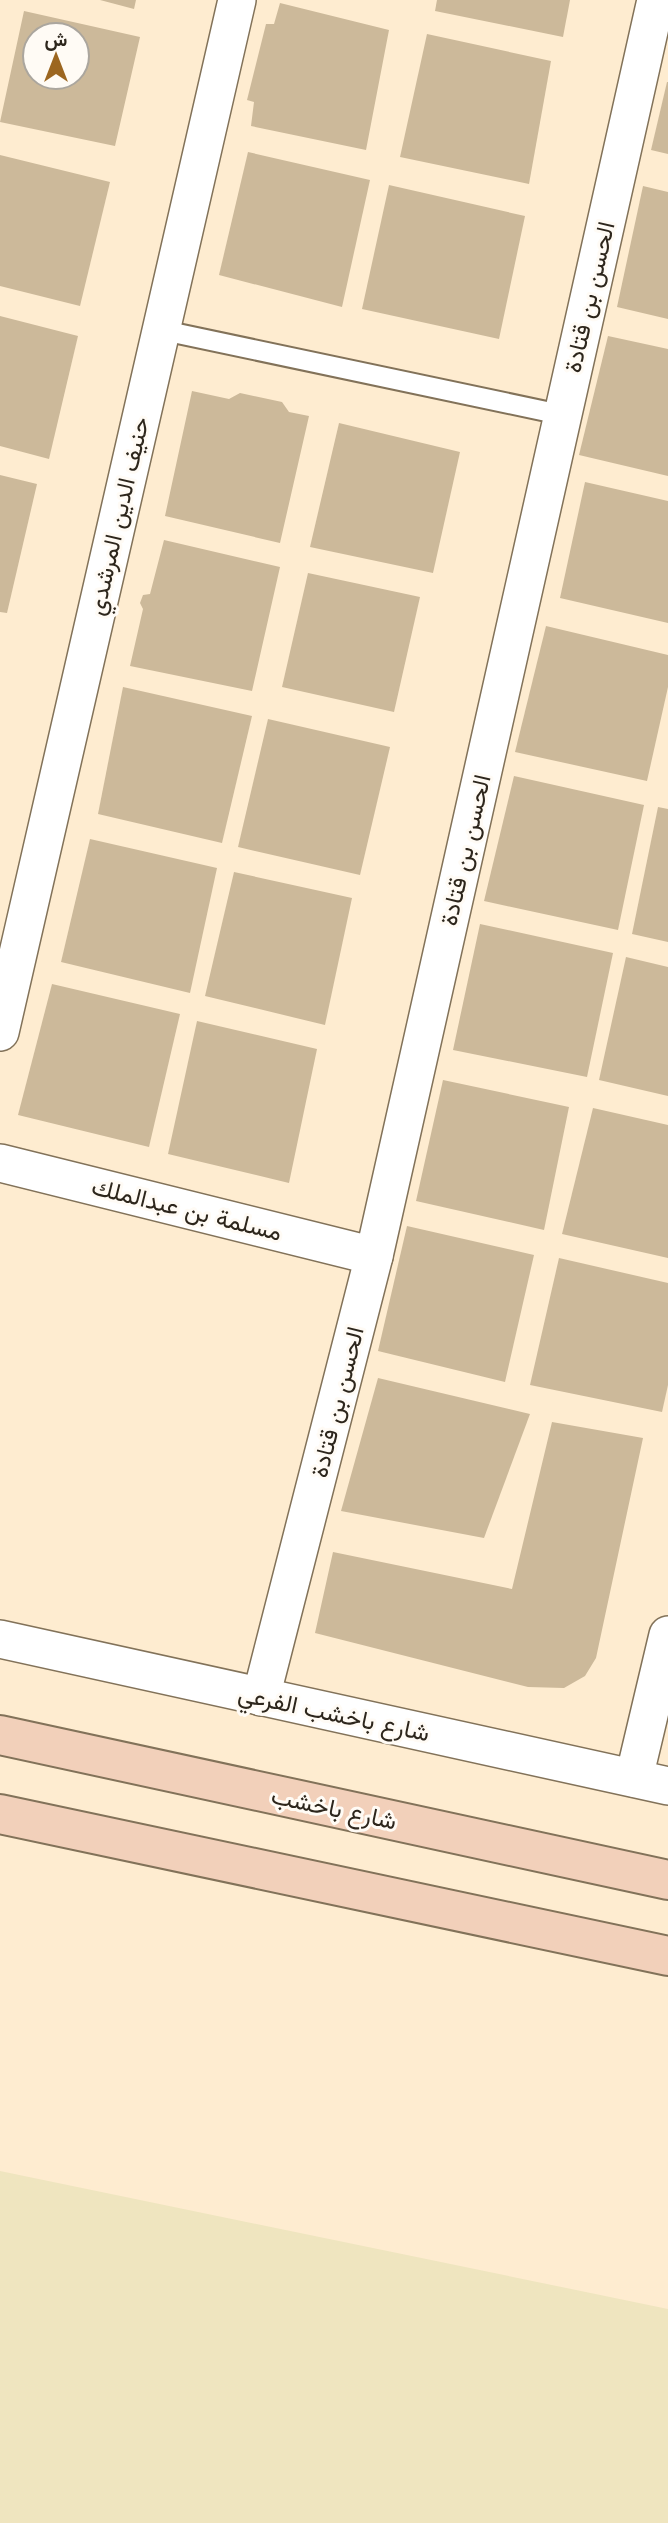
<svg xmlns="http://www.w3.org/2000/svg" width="668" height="2523" font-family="Jost,Vazirmatn,sans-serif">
  <rect width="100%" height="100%" fill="#feecd0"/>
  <!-- sand -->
  <polygon fill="#efe5bf" points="0,2171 668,2309 668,2523 0,2523"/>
  <!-- building -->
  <g fill="#ccb99a" fill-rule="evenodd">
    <polygon points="100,0 136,0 134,9"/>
    <polygon points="437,0 570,0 563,37 435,11"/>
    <polygon points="280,3 389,30 366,150 251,126 254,102 247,100 266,24 274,24"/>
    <path d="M 24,11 L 140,37 L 115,146 L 0,122 ZM 35,35 L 77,35 L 77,77 L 35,77 Z"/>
    <polygon points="427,34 551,61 529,184 400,157"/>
    <polygon points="667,82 668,82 668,154 651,150"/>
    <polygon points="248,152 370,180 342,307 219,275"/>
    <polygon points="0,155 110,182 80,306 0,286"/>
    <polygon points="389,185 525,216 499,339 362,309"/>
    <polygon points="643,186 668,192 668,319 617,307"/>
    <polygon points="0,316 78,336 49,459 0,446"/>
    <polygon points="608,336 668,349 668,476 579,455"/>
    <polygon points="192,391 229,399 240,393 282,402 289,412 309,416 280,543 165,516"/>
    <polygon points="339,423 460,452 433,573 310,547"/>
    <polygon points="0,475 37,484 7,613 0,612"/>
    <polygon points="585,482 668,501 668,623 560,598"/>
    <polygon points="164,540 280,567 252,691 130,666 143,609 140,603 143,595 150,594"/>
    <polygon points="308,573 420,597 394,712 282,687"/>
    <polygon points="546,626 668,655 668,687 647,781 515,752"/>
    <polygon points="123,687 252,716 222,843 98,814"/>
    <polygon points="268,719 390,747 360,875 238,847"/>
    <polygon points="514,776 644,805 618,930 484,901"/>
    <polygon points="658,807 668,809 668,942 632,934"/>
    <polygon points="90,839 217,868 190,993 61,962"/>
    <polygon points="234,872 352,898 325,1025 205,996"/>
    <polygon points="480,924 613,953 587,1077 453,1050"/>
    <polygon points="626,957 668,967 668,1096 599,1080"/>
    <polygon points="52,984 180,1014 149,1147 18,1115"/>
    <polygon points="197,1021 317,1049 289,1183 168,1154"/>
    <polygon points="443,1080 569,1107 544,1230 416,1201"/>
    <polygon points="593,1108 668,1125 668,1258 562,1234"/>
    <polygon points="407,1226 534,1255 505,1382 378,1351"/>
    <polygon points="559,1258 668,1283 668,1385 662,1412 530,1385"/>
    <polygon points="378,1378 530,1414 484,1538 341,1511"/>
    <polygon points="552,1422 643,1438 596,1658 585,1676 564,1688 528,1687 315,1633 333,1552 512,1589"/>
  </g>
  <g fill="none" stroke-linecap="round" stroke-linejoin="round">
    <!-- service casing -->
    <g stroke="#827259" stroke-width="23">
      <polyline id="service" points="161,330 563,415"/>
    </g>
    <!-- minor casing -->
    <g stroke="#827259" stroke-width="40">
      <g id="minor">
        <polyline points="0,1032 237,0"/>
        <polyline points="0,1163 374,1256"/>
        <polyline points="0,1639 668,1786"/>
        <polyline points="261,1697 374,1256 656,0"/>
        <polyline points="634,1778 668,1635"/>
      </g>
    </g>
    <!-- secondary casing -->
    <g stroke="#827259" stroke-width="42">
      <g id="secondary">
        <polyline points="0,1735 668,1880"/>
        <polyline points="0,1814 668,1956"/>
      </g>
    </g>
    <!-- service -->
    <use href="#service" stroke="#fff" stroke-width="19"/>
    <!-- minor -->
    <use href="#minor" stroke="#fff" stroke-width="37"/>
    <!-- secondary -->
    <use href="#secondary" stroke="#f2d0ba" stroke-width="38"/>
  </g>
  <g text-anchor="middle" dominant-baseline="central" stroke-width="6" stroke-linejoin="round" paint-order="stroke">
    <!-- street labels -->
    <g font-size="24" fill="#2d261c" stroke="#fffbf5">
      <text transform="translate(589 297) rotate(-77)">الحسن بن قتادة</text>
      <text transform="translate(118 516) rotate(-77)">حنيف الدين المرشدي</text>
      <text transform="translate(465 850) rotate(-77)">الحسن بن قتادة</text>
      <text transform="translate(187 1209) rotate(14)">مسلمة بن عبدالملك</text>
      <text transform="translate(337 1402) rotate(-76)">الحسن بن قتادة</text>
      <text transform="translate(334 1713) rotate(12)">شارع باخشب الفرعي</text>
      <text transform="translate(334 1808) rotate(12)">شارع باخشب</text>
    </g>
  </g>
  <!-- north arrow -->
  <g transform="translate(56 56)"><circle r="33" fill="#fffbf5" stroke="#aba69e" stroke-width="2"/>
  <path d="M0-5L12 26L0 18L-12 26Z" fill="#9c6620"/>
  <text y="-10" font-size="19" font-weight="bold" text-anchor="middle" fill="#2d261c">ش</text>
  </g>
</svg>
